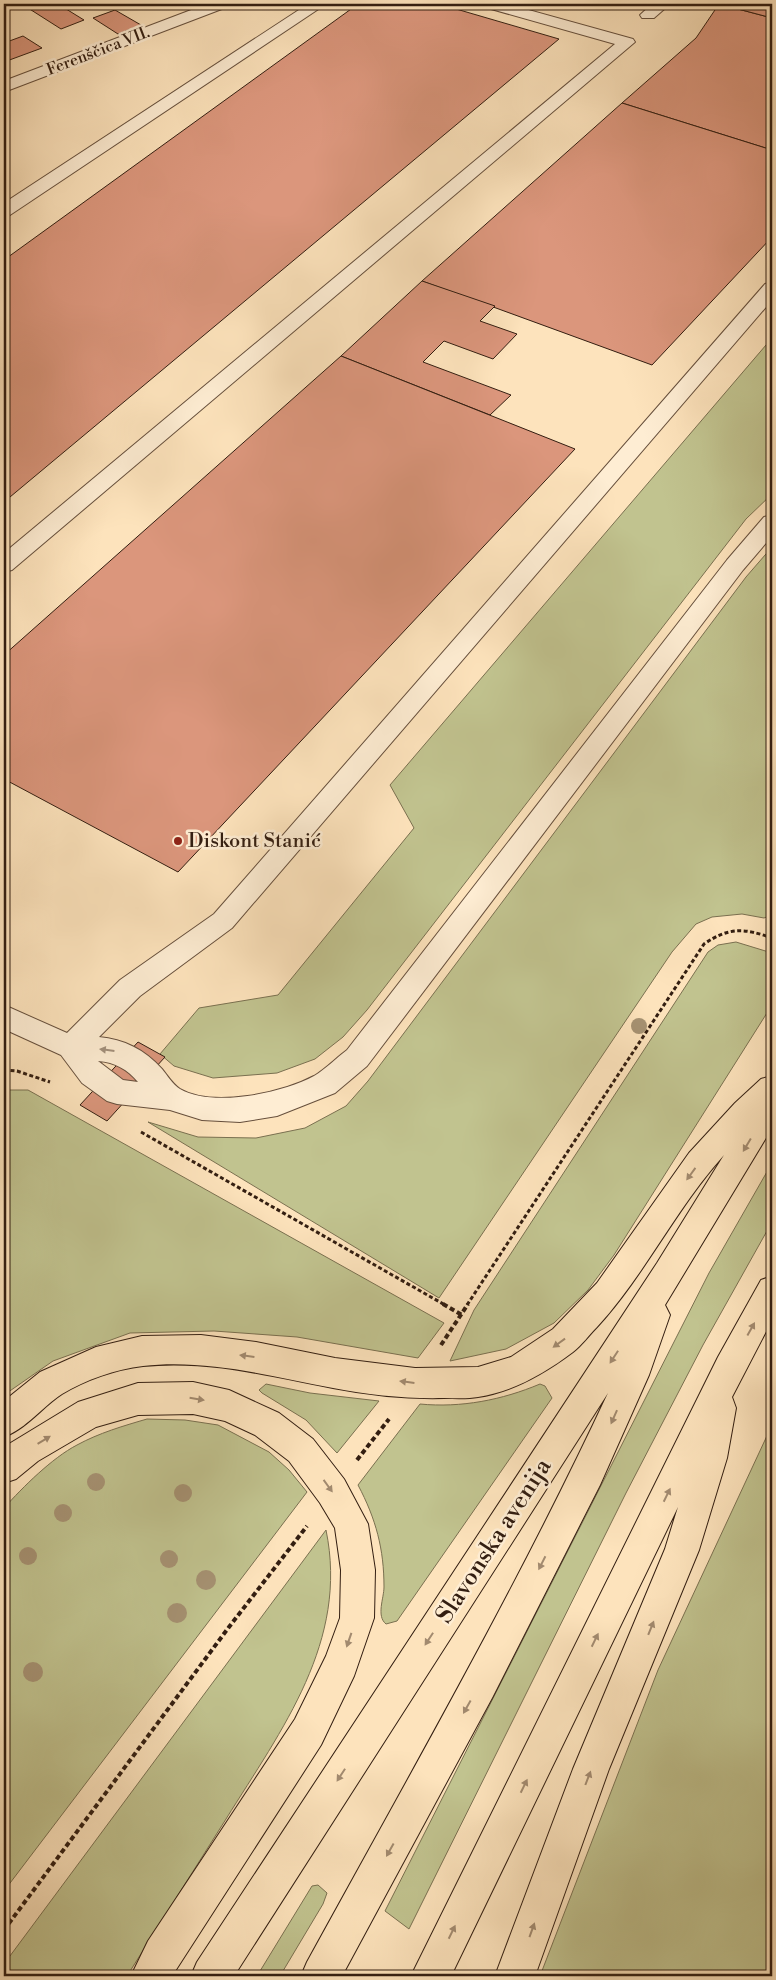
<svg xmlns="http://www.w3.org/2000/svg" width="776" height="1980" font-family="'Libre Bodoni',serif">
  <rect width="100%" height="100%" fill="#fde3bc"/>
  <filter id="stains"><feTurbulence type="fractalNoise" baseFrequency=".004" numOctaves="4"/><feColorMatrix values="0 0 0 0 .2 0 0 0 0 .09 0 0 0 0 .02 0 0 0 .5 -.17"/></filter>
  <radialGradient id="worn" r=".72"><stop offset=".6" stop-color="#630" stop-opacity="0"/><stop offset="1" stop-color="#630" stop-opacity=".3"/></radialGradient>
  <!-- green -->
  <g fill="#c1c38f" stroke="#7a7050">
    <polygon points="772,338 772,494 746,519 367,1010 343,1037 315,1059 277,1073 213,1078 174,1066 160,1054 199,1008 278,995 414,828 390,785"/>
    <polygon points="772,547 772,915 764,918 742,914 712,917 696,924 672,952 439,1298 148,1122 198,1137 256,1138 305,1128 346,1106 368,1081 746,577"/>
    <polygon points="736,942 772,953 772,1005 614,1255 588,1290 554,1323 506,1349 450,1361 474,1310 708,952 718,945"/>
    <polygon points="4,1090 28,1090 444,1323 418,1358 297,1337 214,1331 130,1333 53,1361 4,1395"/>
    <polygon points="772,1163 772,1222 703,1345 626,1493 409,1929 385,1911 709,1273"/>
    <polygon points="266,1384 310,1393 379,1401 337,1453 306,1420 262,1393 259,1390"/>
    <path d="M 540,1384 L 545,1386 L 552,1398 L 397,1621 L 386,1624 C 376,1616 384,1598 384,1587 C 384,1549 376,1519 358,1485 L 420,1404 C 461,1408 502,1400 540,1384 Z"/>
    <path d="M 147,1419 L 185,1420 L 218,1425 L 269,1452 L 289,1470 L 307,1492 L 4,1891 L 4,1508 C 23,1487 52,1458 77,1445 C 99,1433 123,1426 147,1419 Z"/>
    <polygon points="772,1425 772,1976 540,1976 658,1670"/>
    <path d="M 326,1530 C 349,1641 282,1729 226,1819 C 193,1871 160,1924 127,1976 L 4,1976 L 4,1964 Z"/>
    <polygon points="318,1885 327,1893 323,1904 280,1976 257,1976 312,1886"/>
  </g>
  <!-- building -->
  <g fill="#db967c" stroke="#331e11">
    <polygon points="41,4 58,4 84,20 61,29 28,8"/>
    <polygon points="358,4 439,4 559,39 4,502 4,260"/>
    <polygon points="719,4 772,18 772,150 622,103 696,38"/>
    <polygon points="719,4 772,4 772,18"/>
    <polygon points="115,10 141,25 118,34 93,18"/>
    <polygon points="23,36 42,48 4,62 4,43"/>
    <polygon points="622,103 772,150 772,237 652,365 422,281"/>
    <polygon points="422,281 495,306 480,321 517,334 493,359 444,341 423,362 511,395 490,415 341,356"/>
    <polygon points="341,356 575,449 178,872 4,779 4,655"/>
    <polygon points="138,1042 165,1057 107,1121 80,1105"/>
  </g>
  <g fill="none" stroke-linecap="round" stroke-linejoin="round">
    <!-- minor casing -->
    <g stroke="#664f3c" stroke-width="2">
      <g id="minor">
        <polygon points="207,4 229,4 227,7 4,92 4,81"/>
        <polygon points="308,4 326,4 10,215 4,216 4,203"/>
        <polygon points="482,4 507,4 633,39 635,42 12,570 4,572 4,553 615,44 484,7"/>
        <polygon points="652,4 670,4 654,18 642,18 640,15"/>
        <path d="M 772,282 L 772,300 L 232,928 L 140,996 L 99,1037 C 124,1039 145,1050 162,1069 C 167,1075 173,1085 180,1089 C 213,1108 282,1093 314,1076 C 326,1069 336,1058 347,1050 L 727,560 L 764,517 L 772,515 L 772,536 L 743,570 L 367,1066 L 335,1093 L 277,1116 L 240,1122 L 202,1120 L 170,1110 L 117,1104 L 107,1101 L 82,1083 L 61,1055 L 4,1029 L 4,1005 L 67,1033 L 120,980 L 214,914 L 765,284 ZM 98,1061 C 115,1062 128,1070 138,1082 L 123,1080 Z"/>
      </g>
    </g>
    <!-- major casing -->
    <g stroke="#331e11" stroke-width="2">
      <g id="major">
        <path d="M 771,1076 L 772,1128 L 665,1305 L 670,1315 L 649,1375 L 600,1485 L 492,1698 L 342,1976 L 301,1976 L 307,1962 C 410,1774 517,1588 608,1393 L 234,1976 L 191,1976 L 197,1962 L 657,1263 L 724,1155 C 676,1208 645,1275 597,1327 C 589,1335 582,1345 573,1352 C 545,1373 513,1392 478,1397 C 467,1399 455,1398 444,1398 C 407,1399 369,1395 333,1388 C 270,1376 207,1359 143,1366 C 116,1369 85,1380 62,1394 C 42,1407 27,1428 4,1437 L 4,1401 L 40,1372 L 96,1347 L 142,1336 L 201,1335 L 256,1342 L 335,1358 L 415,1368 L 478,1367 L 511,1357 L 553,1329 L 597,1283 L 689,1153 L 735,1103 L 761,1079 Z"/>
        <polygon points="772,1276 772,1320 732,1397 736,1408 727,1458 699,1550 609,1769 535,1976 495,1976 573,1769 665,1549 678,1507 451,1976 411,1976 718,1357 761,1280"/>
        <polygon points="193,1382 229,1390 279,1413 313,1439 344,1479 368,1524 375,1570 374,1618 354,1676 321,1745 172,1976 131,1976 148,1941 295,1719 326,1656 340,1618 341,1570 335,1528 320,1503 289,1461 255,1435 225,1421 193,1414 138,1415 96,1427 38,1461 16,1479 4,1483 4,1447 78,1402 138,1383"/>
      </g>
    </g>
    <!-- path-far1 -->
    <g stroke="#331e11" stroke-width="3" stroke-dasharray="4 2.5" stroke-linecap="butt">
      <polyline points="4,1070 17,1071 50,1082"/>
      <polyline points="141,1132 445,1305"/>
      <path d="M 467,1305 L 704,944 C 729,927 744,928 772,938"/>
    </g>
    <!-- path -->
    <g stroke="#331e11" stroke-width="4" stroke-dasharray="5 3" stroke-linecap="butt">
      <polyline points="443,1304 462,1315"/>
      <polyline points="441,1345 468,1304"/>
      <polyline points="357,1460 389,1419"/>
      <polyline points="4,1930 229,1627 307,1526"/>
    </g>
    <!-- minor -->
    <use href="#minor" fill="#feedd3" fill-rule="evenodd"/>
    <!-- major -->
    <use href="#major" fill="#fde3bc" fill-rule="evenodd"/>
  </g>
  <!-- trees -->
  <g fill="#a69273">
    <circle cx="639" cy="1026" r="8"/>
    <circle cx="96" cy="1482" r="9"/>
    <circle cx="183" cy="1493" r="9"/>
    <circle cx="63" cy="1513" r="9"/>
    <circle cx="28" cy="1556" r="9"/>
    <circle cx="169" cy="1559" r="9"/>
    <circle cx="206" cy="1580" r="10"/>
    <circle cx="177" cy="1613" r="10"/>
    <circle cx="33" cy="1672" r="10"/>
  </g>
  <!-- one-way arrows -->
  <defs><path id="oneway-solid" d="M-6-.8H1V-3.2L6.5 0L1 3.2V.8H-6Z" transform="scale(1.25)"/></defs>
  <use fill="#a3907c" href="#oneway-solid" transform="translate(107 1050) rotate(-173)"/>
  <g fill="#a28a6f">
    <use href="#oneway-solid" transform="translate(747 1145) rotate(121)"/>
    <use href="#oneway-solid" transform="translate(691 1174) rotate(126)"/>
    <use href="#oneway-solid" transform="translate(751 1329) rotate(-61)"/>
    <use href="#oneway-solid" transform="translate(559 1343) rotate(144)"/>
    <use href="#oneway-solid" transform="translate(247 1356) rotate(-173)"/>
    <use href="#oneway-solid" transform="translate(614 1357) rotate(123)"/>
    <use href="#oneway-solid" transform="translate(407 1382) rotate(-173)"/>
    <use href="#oneway-solid" transform="translate(197 1399) rotate(9)"/>
    <use href="#oneway-solid" transform="translate(614 1417) rotate(114)"/>
    <use href="#oneway-solid" transform="translate(44 1440) rotate(-31)"/>
    <use href="#oneway-solid" transform="translate(328 1486) rotate(54)"/>
    <use href="#oneway-solid" transform="translate(667 1495) rotate(-64)"/>
    <use href="#oneway-solid" transform="translate(542 1563) rotate(117)"/>
    <use href="#oneway-solid" transform="translate(651 1628) rotate(-68)"/>
    <use href="#oneway-solid" transform="translate(429 1639) rotate(123)"/>
    <use href="#oneway-solid" transform="translate(349 1640) rotate(109)"/>
    <use href="#oneway-solid" transform="translate(595 1640) rotate(-64)"/>
    <use href="#oneway-solid" transform="translate(467 1707) rotate(119)"/>
    <use href="#oneway-solid" transform="translate(341 1775) rotate(123)"/>
    <use href="#oneway-solid" transform="translate(588 1778) rotate(-69)"/>
    <use href="#oneway-solid" transform="translate(524 1786) rotate(-64)"/>
    <use href="#oneway-solid" transform="translate(390 1850) rotate(119)"/>
    <use href="#oneway-solid" transform="translate(532 1930) rotate(-70)"/>
    <use href="#oneway-solid" transform="translate(452 1932) rotate(-64)"/>
  </g>
  <!-- markers -->
  <circle fill="#8f2418" stroke="#feedd3" stroke-width="2" cx="178" cy="841" r="5"/>
  <g text-anchor="middle" dominant-baseline="central" stroke-width="5" stroke-linejoin="round" paint-order="stroke">
    <!-- far-street labels -->
    <g font-size="16" fill="#331e11" stroke="#feedd3">
      <text transform="translate(98 51) rotate(-21)">Ferenščica VII.</text>
    </g>
    <!-- poi labels -->
    <g font-size="20" fill="#331e11" stroke="#feedd3" text-anchor="start">
      <text x="188" y="841">Diskont Stanić</text>
    </g>
    <!-- near-street labels -->
    <g font-size="24" fill="#331e11" stroke="#feedd3">
      <text transform="translate(494 1541) rotate(-57)">Slavonska avenija</text>
    </g>
  </g>
  <!-- margin -->
  <rect width="776" height="1980" fill="none" stroke="#fde3bc" stroke-width="20"/>
  <rect x="5" y="5" width="766" height="1970" fill="none" stroke="#331e11" stroke-width="2.5"/>
  <rect x="10" y="10" width="756" height="1960" fill="none" stroke="#331e11"/>
  <rect width="100%" height="100%" filter="url(#stains)"/>
  <rect width="100%" height="100%" fill="url(#worn)"/>
</svg>
